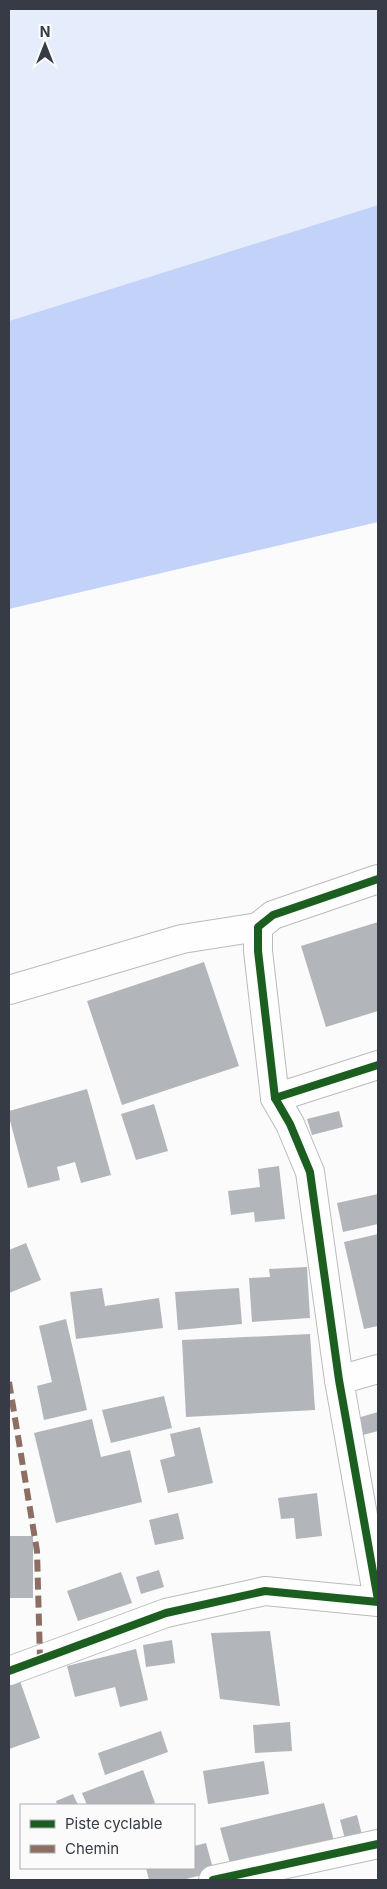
<svg xmlns="http://www.w3.org/2000/svg" width="387" height="1889" font-family="Inter,sans-serif">
  <rect width="100%" height="100%" fill="#fbfbfb"/>
  <!-- green -->
  <polygon fill="#e5edfd" points="9,9 378,9 378,205 9,321"/>
  <!-- water -->
  <polygon fill="#c2d2f8" points="378,205 378,522 9,609 9,321"/>
  <!-- building -->
  <g fill="#b2b5ba">
    <polygon points="378,922 378,1011 326,1027 301,946"/>
    <polygon points="204,962 239,1066 122,1105 87,1001"/>
    <polygon points="87,1089 111,1175 81,1183 75,1162 57,1167 60,1180 28,1188 9,1117 9,1111"/>
    <polygon points="154,1104 168,1151 136,1160 121,1114"/>
    <polygon points="339,1111 343,1127 312,1135 307,1119"/>
    <polygon points="279,1166 285,1219 255,1222 254,1212 231,1215 228,1191 260,1187 258,1169"/>
    <polygon points="378,1194 378,1224 343,1232 337,1203"/>
    <polygon points="378,1234 378,1326 364,1329 344,1242"/>
    <polygon points="26,1243 41,1280 9,1293 9,1250"/>
    <polygon points="307,1267 310,1318 252,1322 249,1278 270,1277 269,1269"/>
    <polygon points="102,1288 105,1306 159,1298 163,1328 76,1339 70,1292"/>
    <polygon points="239,1288 242,1324 178,1330 175,1292"/>
    <polygon points="66,1319 87,1410 44,1420 37,1386 52,1382 39,1326"/>
    <polygon points="310,1334 315,1410 186,1417 182,1340"/>
    <polygon points="164,1396 172,1428 111,1443 102,1410"/>
    <polygon points="378,1412 378,1431 359,1436 354,1419"/>
    <polygon points="92,1419 101,1457 130,1450 142,1502 56,1523 34,1433"/>
    <polygon points="200,1427 213,1483 168,1493 160,1460 175,1456 170,1434"/>
    <polygon points="317,1493 322,1536 296,1539 294,1518 281,1519 278,1498"/>
    <polygon points="178,1513 184,1539 155,1545 149,1520"/>
    <rect x="9" y="1536" width="24" height="62"/>
    <polygon points="159,1570 164,1587 141,1594 136,1577"/>
    <polygon points="121,1572 132,1603 78,1621 67,1591"/>
    <polygon points="270,1631 280,1706 220,1699 211,1633"/>
    <polygon points="172,1640 175,1663 146,1667 143,1645"/>
    <polygon points="136,1649 148,1700 120,1707 115,1687 75,1697 67,1666"/>
    <polygon points="20,1681 40,1738 9,1749 9,1685"/>
    <polygon points="290,1722 292,1751 255,1753 253,1725"/>
    <polygon points="161,1731 168,1752 105,1775 98,1753"/>
    <polygon points="264,1761 269,1794 208,1804 203,1771"/>
    <polygon points="143,1770 155,1803 149,1805 87,1805 82,1793"/>
    <polygon points="73,1794 78,1805 57,1805 56,1801"/>
    <polygon points="324,1803 334,1841 231,1867 220,1828"/>
    <polygon points="357,1815 362,1835 345,1839 340,1820"/>
    <polygon points="206,1843 214,1872 182,1880 149,1880 146,1868 194,1868 194,1846"/>
  </g>
  <g fill="none" stroke-linecap="round" stroke-linejoin="round">
    <!-- minor casing -->
    <g stroke="#b8bbc0" stroke-width="30">
      <g id="minor">
        <polyline points="9,990 182,939 258,927"/>
        <polyline points="378,1065 275,1098 290,1124 310,1172 339,1380 378,1600"/>
        <polyline points="275,1098 258,951 258,927 273,915 378,879"/>
        <polyline points="339,1380 378,1369"/>
        <polyline points="9,1671 166,1613 265,1591 378,1602"/>
        <polyline points="213,1880 378,1844"/>
      </g>
    </g>
    <!-- minor -->
    <use href="#minor" stroke="#fefefe" stroke-width="28"/>
    <!-- quiet -->
    <polyline stroke="#8d6e63" stroke-width="6" stroke-dasharray="12 6" stroke-linecap="butt" points="9,1382 37,1551 40,1659"/>
    <!-- cycleway casing -->
    <g stroke="#fbfbfb" stroke-width="11">
      <g id="cycleway">
        <polyline points="378,1065 275,1098 290,1124 310,1172 339,1380 378,1600"/>
        <polyline points="275,1098 258,951 258,927 273,915 378,879"/>
        <polyline points="9,1671 166,1613 265,1591 378,1602"/>
        <polyline points="213,1880 378,1844"/>
      </g>
    </g>
    <!-- cycleway -->
    <use href="#cycleway" stroke="#1b5e20" stroke-width="8"/>
  </g>
  <!-- border -->
  <rect width="387" height="1889" fill="none" stroke="#363b46" stroke-width="20"/>
  <!-- legend -->
  <rect x="20" y="1804" width="175" height="65" fill="#fbfbfb" stroke="#acaeb3"/>
  <rect x="30" y="1820" width="25" height="8" fill="#1b5e20" stroke="#acaeb3"/>
  <text x="65" y="1829" font-size="15" fill="#363b46">Piste cyclable</text>
  <rect x="30" y="1845" width="25" height="8" fill="#8d6e63" stroke="#acaeb3"/>
  <text x="65" y="1854" font-size="15" fill="#363b46">Chemin</text>
  <!-- north arrow -->
  <g transform="translate(45 45)" stroke="#fbfbfb" stroke-width="4" paint-order="stroke">
  <path d="M0-4L9 19L0 12L-9 19Z" fill="#363b46"/>
  <text y="-8" font-size="14" font-weight="bold" text-anchor="middle" fill="#363b46">N</text>
  </g>
</svg>
